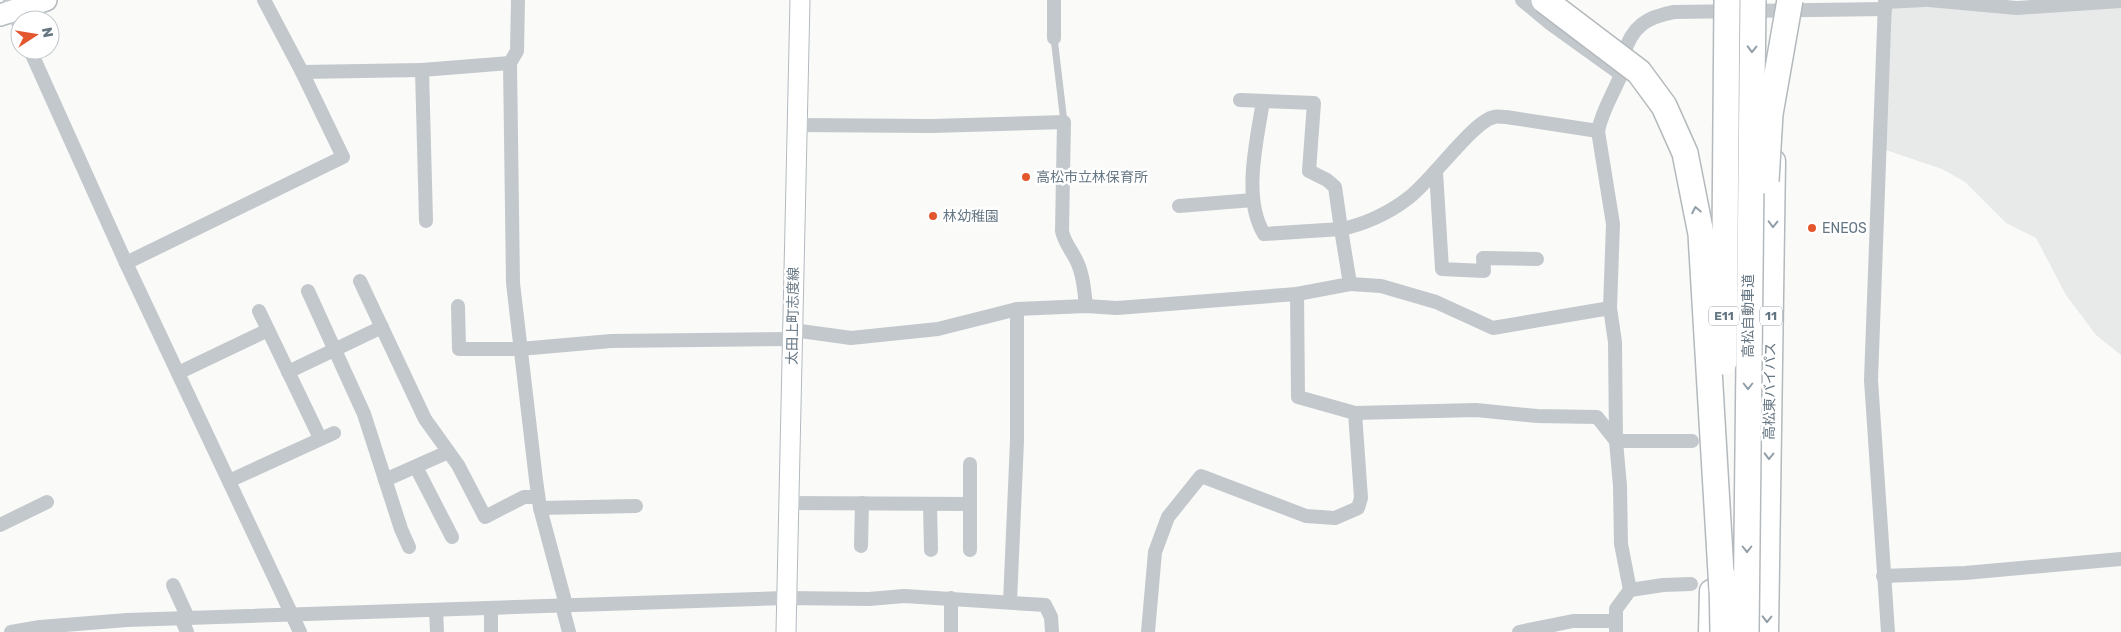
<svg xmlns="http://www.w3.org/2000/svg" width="2121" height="632" font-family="Rubik,'Noto Sans JP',sans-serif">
  <rect width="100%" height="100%" fill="#fafaf8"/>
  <!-- built -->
  <polygon fill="#e8e9e9" points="1905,4 2121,6 2121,355 2096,335 2066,295 2036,238 2006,223 1965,182 1942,169 1883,149 1891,8"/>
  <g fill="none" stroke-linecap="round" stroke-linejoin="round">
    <!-- secondary casing -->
    <g stroke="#b3babf" stroke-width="21">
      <polyline id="secondary" points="786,632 800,0"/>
    </g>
    <!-- primary casing -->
    <g stroke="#b5babe" stroke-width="24">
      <polyline id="primary" points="0,15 46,0"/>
    </g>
    <!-- trunk casing -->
    <g stroke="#b4b9bd" stroke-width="25">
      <g id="trunk">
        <polyline points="1710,632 1711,591"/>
        <polyline points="1767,632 1774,161"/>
      </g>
    </g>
    <!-- service -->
    <polyline stroke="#c3c8cc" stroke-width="7" points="1054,38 1064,122"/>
    <!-- minor -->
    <g stroke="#c3c8cc" stroke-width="14">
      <polyline points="10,0 20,28"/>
      <polyline points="518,0 517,51 510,63 513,283 536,480 540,508 566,605 564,613 569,632"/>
      <polyline points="1054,0 1054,38"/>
      <polyline points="1522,0 1551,24 1622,75"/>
      <polyline points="1929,0 2017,8 2121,1"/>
      <polyline points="1885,1 1871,380 1888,632"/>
      <polyline points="1885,2 1924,0"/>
      <polyline points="30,50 126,263 300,632"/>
      <polyline points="302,72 422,70"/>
      <path d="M 1240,100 L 1314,103 L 1309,171 L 1327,180 L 1335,187 L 1341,229 L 1264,234 C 1242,198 1257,140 1263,101"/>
      <path d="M 796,125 L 932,126 L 1064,122 L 1062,231 C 1064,241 1069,247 1074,256 C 1083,271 1084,288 1086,306"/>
      <polyline points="1598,131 1613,224 1610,308 1615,342 1616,441"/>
      <polyline points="1436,172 1442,269 1484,271 1483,258 1537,259"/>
      <polyline points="1179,206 1253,200"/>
      <polyline points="426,221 422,70 510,63"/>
      <polyline points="126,263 343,157 302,72 264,0"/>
      <polyline points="360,281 425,419 458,465 485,517 524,497 538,497"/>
      <polyline points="1350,284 1381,286 1436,302 1493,328 1610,308"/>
      <polyline points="308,291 364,414 401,529 409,547"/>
      <polyline points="458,306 459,349 520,349 611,341 792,339"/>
      <polyline points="259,311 320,438"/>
      <path d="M 793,330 L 851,338 L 938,329 L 1017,309 L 1086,306 L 1117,308 L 1297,294 L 1350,284 L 1341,229 C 1363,225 1389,213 1407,199 C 1430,183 1473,121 1494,117 C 1497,116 1502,117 1506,117 L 1598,131 C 1602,111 1612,96 1620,77 C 1623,70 1622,62 1624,54 C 1632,26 1647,17 1674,12 L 1885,9"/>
      <polyline points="288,372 382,327"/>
      <polyline points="178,373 268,330"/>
      <polyline points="1355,413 1476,410 1537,416 1597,417 1616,441"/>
      <polyline points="416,467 452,537"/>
      <polyline points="385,480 448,452"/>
      <polyline points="229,481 334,433"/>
      <polyline points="789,503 970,504 970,550"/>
      <polyline points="930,504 931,550"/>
      <polyline points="970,504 970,464"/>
      <polyline points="540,508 636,506"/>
      <polyline points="0,525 47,502"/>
      <polyline points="861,546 862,503"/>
      <polyline points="1883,576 1965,573 2121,559"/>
      <polyline points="173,585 188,618"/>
      <polyline points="1630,590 1621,544 1620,486 1616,441 1692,441"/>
      <polyline points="1010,602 1017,441 1017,309"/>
      <polyline points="491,608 491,632"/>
      <polyline points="436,610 437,632"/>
      <polyline points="181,618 187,632"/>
      <polyline points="11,632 40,627 127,620 787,598 869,599 904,596 1045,605 1051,617 1052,632"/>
      <polyline points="951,632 951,598"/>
      <polyline points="1148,632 1155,552 1168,517 1201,476 1306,516 1335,518 1358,508 1361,498 1355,413 1298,397 1297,294"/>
      <polyline points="1519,632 1573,621 1615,621"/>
      <polyline points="1616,632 1616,609 1630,590 1663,585 1691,584"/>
    </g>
    <!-- secondary -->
    <use href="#secondary" stroke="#fff" stroke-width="19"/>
    <!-- primary -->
    <use href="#primary" stroke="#fff" stroke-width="21"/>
    <!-- trunk -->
    <use href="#trunk" stroke="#fff" stroke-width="22"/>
    <!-- motorway-bridge casing -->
    <g stroke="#b4b9bd" stroke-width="28" stroke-linecap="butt">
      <g id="motorway-bridge">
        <polyline points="1544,0 1639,72 1664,106 1685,153 1701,234 1722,590"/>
        <polyline points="1766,181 1770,114 1790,0"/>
        <polyline points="1724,362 1727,0"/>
        <polyline points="1722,575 1723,632"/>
        <polyline points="1746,632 1753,0"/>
      </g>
    </g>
    <!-- motorway-bridge -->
    <use href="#motorway-bridge" stroke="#fff" stroke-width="25"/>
  </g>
  <!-- one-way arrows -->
  <defs><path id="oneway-chevron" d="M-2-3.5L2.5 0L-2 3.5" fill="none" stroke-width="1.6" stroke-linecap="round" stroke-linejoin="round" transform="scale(1.25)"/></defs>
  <g stroke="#939fa8">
    <use href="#oneway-chevron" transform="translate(1752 49) rotate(91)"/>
    <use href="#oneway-chevron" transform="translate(1696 210) rotate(-101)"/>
    <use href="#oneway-chevron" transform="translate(1773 224) rotate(91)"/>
    <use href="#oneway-chevron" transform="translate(1748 386) rotate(90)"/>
    <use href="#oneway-chevron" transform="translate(1769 456) rotate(91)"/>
    <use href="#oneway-chevron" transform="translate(1747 549) rotate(90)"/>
    <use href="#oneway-chevron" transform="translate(1767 619) rotate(91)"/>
  </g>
  <!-- markers -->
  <g fill="#e4572e" stroke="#fff" stroke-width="2">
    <circle cx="1026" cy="177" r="5"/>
    <circle cx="933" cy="216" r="5"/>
    <circle cx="1812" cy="228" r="5"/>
  </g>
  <g text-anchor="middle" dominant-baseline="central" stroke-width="5" stroke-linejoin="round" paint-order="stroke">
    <!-- shield labels -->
    <g fill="#fff" stroke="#939fa8" stroke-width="1">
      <rect x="1709" y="306.5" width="30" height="19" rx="4"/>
      <rect x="1760" y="306.5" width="22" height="19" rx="4"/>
    </g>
    <g font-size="12" font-weight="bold" fill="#657683">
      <text x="1724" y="316">E11</text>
      <text x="1771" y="316">11</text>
    </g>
    <!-- poi labels -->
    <g font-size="14" fill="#657683" stroke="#fff" text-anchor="start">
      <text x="1036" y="177">高松市立林保育所</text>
      <text x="943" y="216">林幼稚園</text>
      <text x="1822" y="228">ENEOS</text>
    </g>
    <!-- street labels -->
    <g font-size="14" fill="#657683" stroke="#fff">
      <text transform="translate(793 316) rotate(-89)">太田上町志度線</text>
      <text transform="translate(1748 316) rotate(-90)">高松自動車道</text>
      <text transform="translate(1770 391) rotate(-89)">高松東バイパス</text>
    </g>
  </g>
  <!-- north arrow -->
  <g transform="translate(35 35) rotate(78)"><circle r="24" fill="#ffffff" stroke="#c1c8cd"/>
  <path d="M0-4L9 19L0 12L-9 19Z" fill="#e4572e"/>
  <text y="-8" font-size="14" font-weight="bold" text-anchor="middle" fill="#657683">N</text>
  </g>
</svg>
